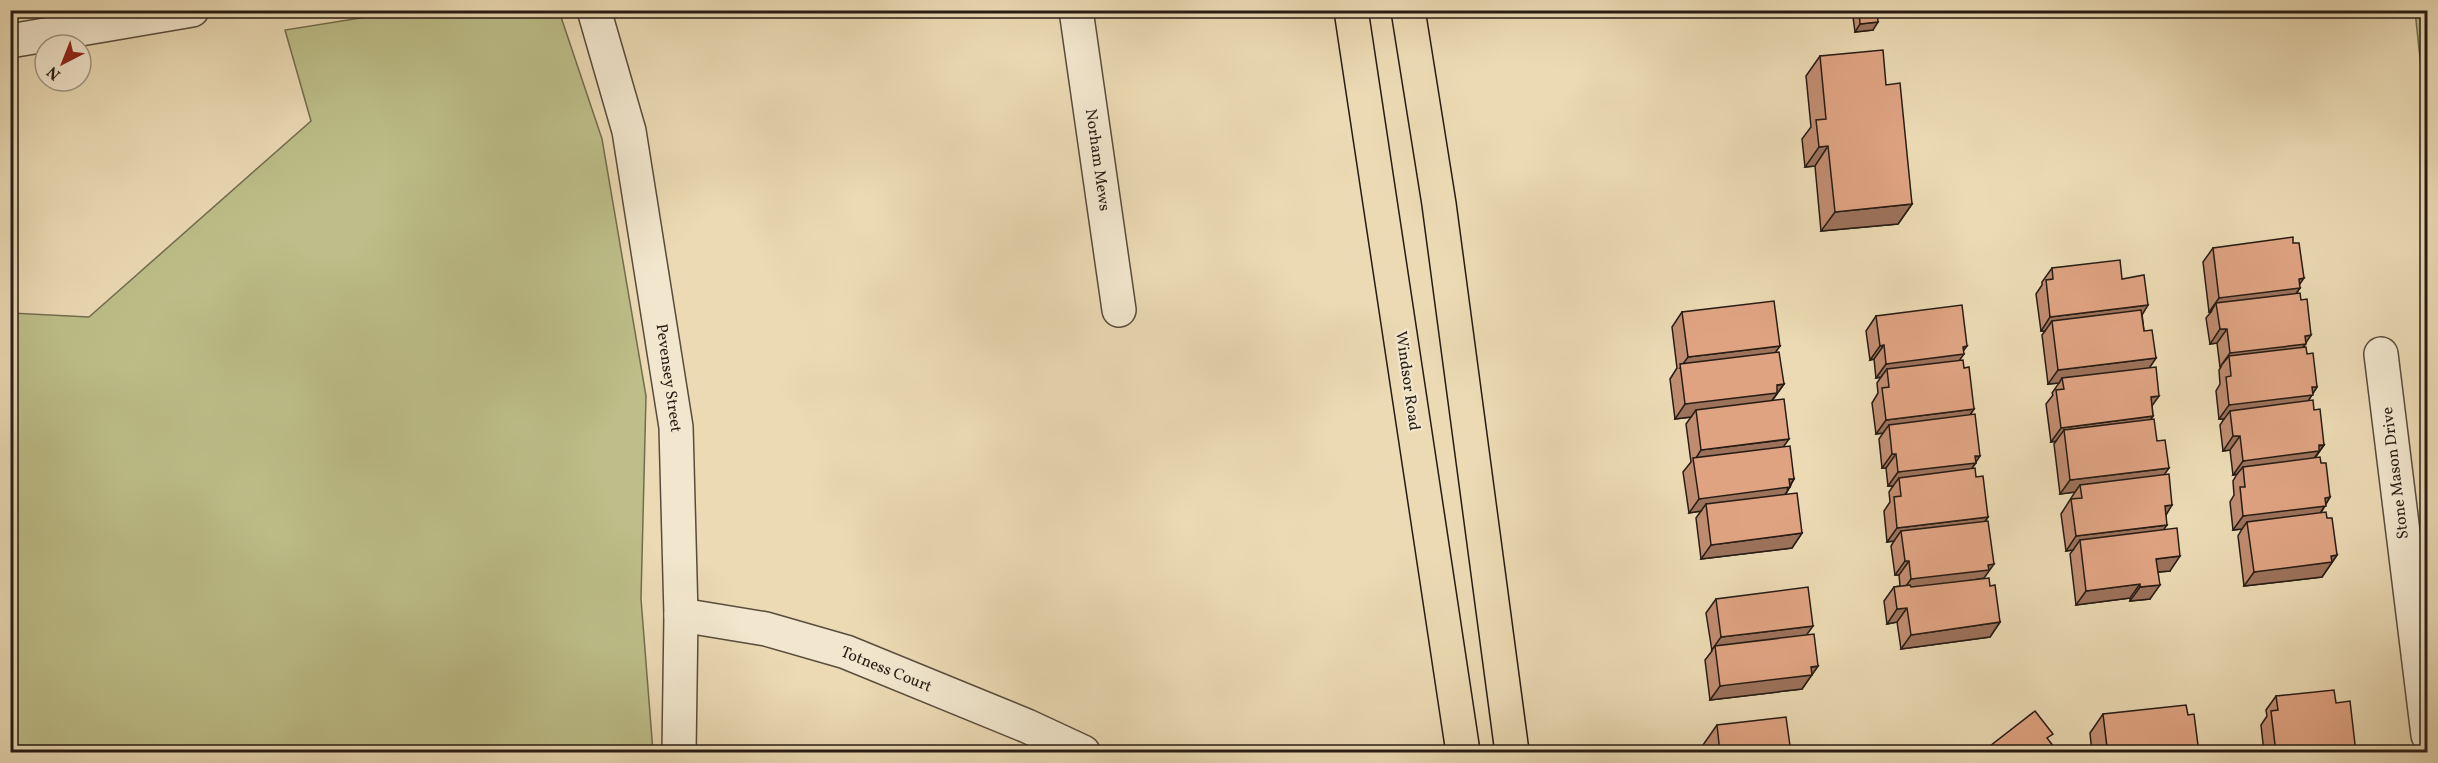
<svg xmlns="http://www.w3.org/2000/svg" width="2438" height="763" font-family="Vollkorn,serif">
  <rect width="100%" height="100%" fill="#ebdab4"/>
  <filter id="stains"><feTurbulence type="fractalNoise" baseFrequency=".00333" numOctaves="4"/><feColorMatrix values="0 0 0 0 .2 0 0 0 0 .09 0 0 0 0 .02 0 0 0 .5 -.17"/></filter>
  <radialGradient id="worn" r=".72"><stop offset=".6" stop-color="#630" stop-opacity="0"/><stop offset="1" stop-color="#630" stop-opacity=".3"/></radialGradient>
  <!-- green -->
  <g fill="#bdbe89" stroke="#726d4e" stroke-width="1.5">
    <polygon points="404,11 559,11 602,139 646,396 641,599 653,752 11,752 11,313 89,317 311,121 285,30"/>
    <polygon points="2415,11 2427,11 2427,124"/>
  </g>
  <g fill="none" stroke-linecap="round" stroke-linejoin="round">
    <!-- minor casing -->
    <g stroke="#584c3c" stroke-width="36">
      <g id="minor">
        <polyline points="594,10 629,131 676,427 681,615 679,752"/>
        <polyline points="1076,10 1119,310"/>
        <polyline points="10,41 192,10"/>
        <polyline points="2381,354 2428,735"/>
        <polyline points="681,615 766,629 846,652 1027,726 1083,752"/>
      </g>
    </g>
    <!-- primary casing -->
    <g stroke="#271c14" stroke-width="36">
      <g id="primary">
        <polyline points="1351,10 1463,752"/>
        <polyline points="1408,10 1439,204 1512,752"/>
      </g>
    </g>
    <!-- minor -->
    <use href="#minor" stroke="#f2e7ce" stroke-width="33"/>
    <!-- primary -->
    <use href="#primary" stroke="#ebdab4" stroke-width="33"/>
  </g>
  <!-- wall -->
  <g fill="#c08c70" stroke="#271c14" stroke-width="1.5">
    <polygon points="1857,10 1877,10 1873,30 1855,32 1853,17"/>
    <polygon points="1820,56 1886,85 1912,204 1898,224 1821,231 1815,166 1805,167 1802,139 1811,127 1806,76"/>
    <polygon points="2213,248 2299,285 2300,288 2296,294 2306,343 2304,347 2307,354 2317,387 2308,401 2314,410 2324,445 2315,458 2321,463 2330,497 2321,513 2327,518 2337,555 2322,577 2244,586 2238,536 2242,529 2233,530 2230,502 2234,495 2233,481 2237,474 2233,475 2230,450 2223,451 2220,425 2224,419 2219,419 2216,391 2220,384 2219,370 2221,367 2220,367 2217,343 2210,344 2206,318 2211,312 2209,312 2203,262"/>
    <polygon points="2052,268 2122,279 2142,314 2144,331 2156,358 2149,368 2153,416 2151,419 2164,475 2166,515 2164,530 2170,571 2158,572 2150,599 2130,601 2130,598 2076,605 2070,554 2073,550 2066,551 2061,514 2075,492 2060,494 2054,444 2056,441 2051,442 2046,404 2053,395 2052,393 2059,383 2048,384 2042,335 2045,331 2041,331 2036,294 2042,285 2042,282"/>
    <polygon points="1682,312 1780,346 1775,352 1784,384 1772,401 1784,447 1794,479 1786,494 1802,533 1792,548 1701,559 1696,518 1701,511 1689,513 1683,472 1691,462 1686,424 1691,417 1675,419 1670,379 1677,368 1672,327"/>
    <polygon points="1876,316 1963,352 1959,360 1964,368 1974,409 1970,415 1976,463 1972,468 1976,477 1988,517 1985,522 1984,578 1990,586 2000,622 1990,637 1901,649 1897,622 1887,624 1884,601 1894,587 1900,586 1899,575 1895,575 1891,546 1894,541 1887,542 1884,511 1890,502 1889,492 1893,486 1888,486 1886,468 1882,468 1879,439 1883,433 1876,434 1872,403 1878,393 1877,383 1881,377 1876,378 1874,359 1870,360 1866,331"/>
    <polygon points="1716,599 1806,635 1818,666 1802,689 1710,700 1705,660 1712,651 1706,613"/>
    <polygon points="2276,696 2356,753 2264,753 2261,725 2267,716 2266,710"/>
    <polygon points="2103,714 2188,715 2199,753 2092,753 2090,733"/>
    <polygon points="1717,725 1791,753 1704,753 1703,745"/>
  </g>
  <!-- shaded-wall -->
  <g fill="#9c725b" stroke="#271c14" stroke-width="1.5">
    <polygon points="1878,22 1873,30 1855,32 1860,24"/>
    <polygon points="1828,146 1815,166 1805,167 1819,147"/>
    <polygon points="1912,204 1898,224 1821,231 1835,212"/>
    <polygon points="2304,278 2297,288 2300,288 2290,302 2216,303 2211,312 2209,312 2219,298"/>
    <polygon points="2148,305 2139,320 2052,321 2045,331 2041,331 2050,317"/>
    <polygon points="2220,329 2227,329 2217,343 2210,344"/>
    <polygon points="2311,335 2296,358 2229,356 2220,367 2230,353"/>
    <polygon points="1884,345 1874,359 1870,360 1880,346"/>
    <polygon points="1780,346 1770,360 1680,368 1688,357"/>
    <polygon points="1967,346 1961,354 1964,354 1954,368 1887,369 1881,377 1876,378 1886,364"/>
    <polygon points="2156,358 2146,373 2062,378 2059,383 2048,384 2058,370"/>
    <polygon points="1784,384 1767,407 1696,410 1691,417 1675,419 1685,404"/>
    <polygon points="2312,387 2317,387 2303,409 2230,411 2224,419 2219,419 2229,405"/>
    <polygon points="2159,396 2149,410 2151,397"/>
    <polygon points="1974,409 1964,423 1889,425 1883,433 1876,434 1886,420"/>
    <polygon points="2153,416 2143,430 2064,430 2056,441 2051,442 2061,428"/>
    <polygon points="2233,436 2240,436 2230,450 2223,451"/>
    <polygon points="1789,439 1779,453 1694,461 1701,450"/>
    <polygon points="2324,445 2309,465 2243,467 2237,474 2233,475 2243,461"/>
    <polygon points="1892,454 1896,454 1886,468 1882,468"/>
    <polygon points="1980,456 1966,477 1899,478 1893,486 1888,486 1898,472"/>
    <polygon points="2169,468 2159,482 2080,485 2075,492 2060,494 2070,480"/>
    <polygon points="1789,479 1794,479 1788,488 1790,487 1780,502 1706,504 1701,511 1689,513 1699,499"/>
    <polygon points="2330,497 2316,520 2247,522 2242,529 2233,530 2243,516"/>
    <polygon points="2172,505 2163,520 2165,506"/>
    <polygon points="1988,517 1978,531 1901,531 1894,541 1887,542 1897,528"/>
    <polygon points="2167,525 2157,539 2080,540 2073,550 2066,551 2076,536"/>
    <polygon points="1802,533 1792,548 1701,559 1711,545"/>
    <polygon points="2337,555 2322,577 2244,586 2254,572"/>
    <polygon points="2180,556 2170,571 2146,573 2156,559"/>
    <polygon points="1905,561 1909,561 1899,575 1895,575"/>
    <polygon points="1994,564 1984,578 1901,593 1911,579"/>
    <polygon points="2140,584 2130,598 2076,605 2086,591"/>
    <polygon points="2160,585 2150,599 2130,601 2140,587"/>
    <polygon points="1907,608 1897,622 1887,624 1897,609"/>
    <polygon points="2000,622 1990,637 1901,649 1911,635"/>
    <polygon points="1813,626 1803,640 1715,646 1711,651 1721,637"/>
    <polygon points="1818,666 1802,689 1710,700 1720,686"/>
    <polygon points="2110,746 2106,753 2103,753 2107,747"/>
  </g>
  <!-- building -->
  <g fill="#dfa382" stroke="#271c14" stroke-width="1.5">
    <polygon points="1859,10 1877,10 1878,22 1860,24"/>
    <polygon points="1883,50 1886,85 1900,83 1912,204 1835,212 1828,146 1819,147 1816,120 1826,119 1820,56"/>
    <polygon points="2293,237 2293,243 2299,243 2304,278 2299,279 2300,288 2219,298 2213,248"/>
    <polygon points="2120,260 2122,279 2144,275 2148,305 2050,317 2046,280 2053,279 2052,268"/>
    <polygon points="2300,293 2301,300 2307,299 2311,335 2305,336 2306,344 2230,353 2227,329 2220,329 2216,303"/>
    <polygon points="1774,301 1780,346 1688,357 1682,312"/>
    <polygon points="1962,305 1967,346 1963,347 1964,354 1886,364 1884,345 1880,346 1876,316"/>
    <polygon points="2141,310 2144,331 2152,330 2156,358 2058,370 2052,321"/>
    <polygon points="2306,347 2307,354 2313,353 2317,387 2312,387 2313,395 2229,405 2226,377 2231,376 2229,356"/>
    <polygon points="1779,352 1784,384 1777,385 1777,393 1685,404 1680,364"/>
    <polygon points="1963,360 1964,368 1969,367 1974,409 1886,420 1882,388 1889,387 1887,369"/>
    <polygon points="2156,367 2159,396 2151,397 2153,416 2061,428 2056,390 2064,389 2062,378"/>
    <polygon points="1784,399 1789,439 1701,450 1696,410"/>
    <polygon points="2313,400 2314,410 2320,409 2324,445 2319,445 2319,451 2243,461 2240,436 2233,436 2230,411"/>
    <polygon points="1975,414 1980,456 1975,456 1976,463 1898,472 1896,454 1892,454 1889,425"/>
    <polygon points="2154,419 2157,441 2165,440 2169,468 2070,480 2064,430"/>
    <polygon points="1790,446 1794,479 1789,479 1790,487 1699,499 1693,458"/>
    <polygon points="2320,457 2321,463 2326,463 2330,497 2325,498 2326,506 2243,516 2240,487 2245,487 2243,467"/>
    <polygon points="1975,468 1976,477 1983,476 1988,517 1897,528 1894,497 1901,496 1899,478"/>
    <polygon points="2169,474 2172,505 2165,506 2167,525 2076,536 2071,499 2082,498 2080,485"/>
    <polygon points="1797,493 1802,533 1711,545 1706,504"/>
    <polygon points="2326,512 2327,518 2332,518 2337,555 2331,556 2332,562 2254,572 2247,522"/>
    <polygon points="1988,521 1994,564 1988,565 1989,570 1911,579 1909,561 1905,561 1901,531"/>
    <polygon points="2177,528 2180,556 2156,559 2160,585 2140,587 2140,584 2086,591 2080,540"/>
    <polygon points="1989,578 1990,586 1995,585 2000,622 1911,635 1907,608 1897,609 1894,587 1910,585 1911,587"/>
    <polygon points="1808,587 1813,626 1721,637 1716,599"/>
    <polygon points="1814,634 1818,666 1811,667 1812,675 1720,686 1715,646"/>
    <polygon points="2334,690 2336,703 2350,701 2356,753 2276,753 2271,711 2278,710 2276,696"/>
    <polygon points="2186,705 2188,715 2194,714 2199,753 2111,753 2110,746 2107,747 2103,714"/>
    <polygon points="2035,711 2053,734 2047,738 2054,747 2048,753 1981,753"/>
    <polygon points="1786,717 1791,753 1720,753 1717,725"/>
  </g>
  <g text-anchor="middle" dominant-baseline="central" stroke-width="4.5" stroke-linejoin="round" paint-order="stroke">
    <!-- street labels -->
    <g font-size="16" fill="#271c14" stroke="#f2e7ce">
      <text transform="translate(1097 160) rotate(82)">Norham Mews</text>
      <text transform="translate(668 378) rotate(82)">Pevensey Street</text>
      <text transform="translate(1407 381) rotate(82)">Windsor Road</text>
      <text transform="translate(2396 473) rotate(-97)">Stone Mason Drive</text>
      <text transform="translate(886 670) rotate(22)">Totness Court</text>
    </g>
  </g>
  <!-- margin -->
  <rect width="2438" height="763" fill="none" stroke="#ebdab4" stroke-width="36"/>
  <rect x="12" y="12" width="2414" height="739" fill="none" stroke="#271c14" stroke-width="3"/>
  <rect x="18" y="18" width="2402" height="727" fill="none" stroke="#271c14" stroke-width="1.5"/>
  <!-- north arrow -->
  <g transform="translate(63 63) rotate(222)"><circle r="28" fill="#f2e7ce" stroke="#a19684" stroke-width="1.5"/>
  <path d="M0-4.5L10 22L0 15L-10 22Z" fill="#8f2418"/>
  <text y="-9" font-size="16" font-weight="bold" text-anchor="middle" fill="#271c14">N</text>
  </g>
  <rect width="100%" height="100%" filter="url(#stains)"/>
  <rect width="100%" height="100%" fill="url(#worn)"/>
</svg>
